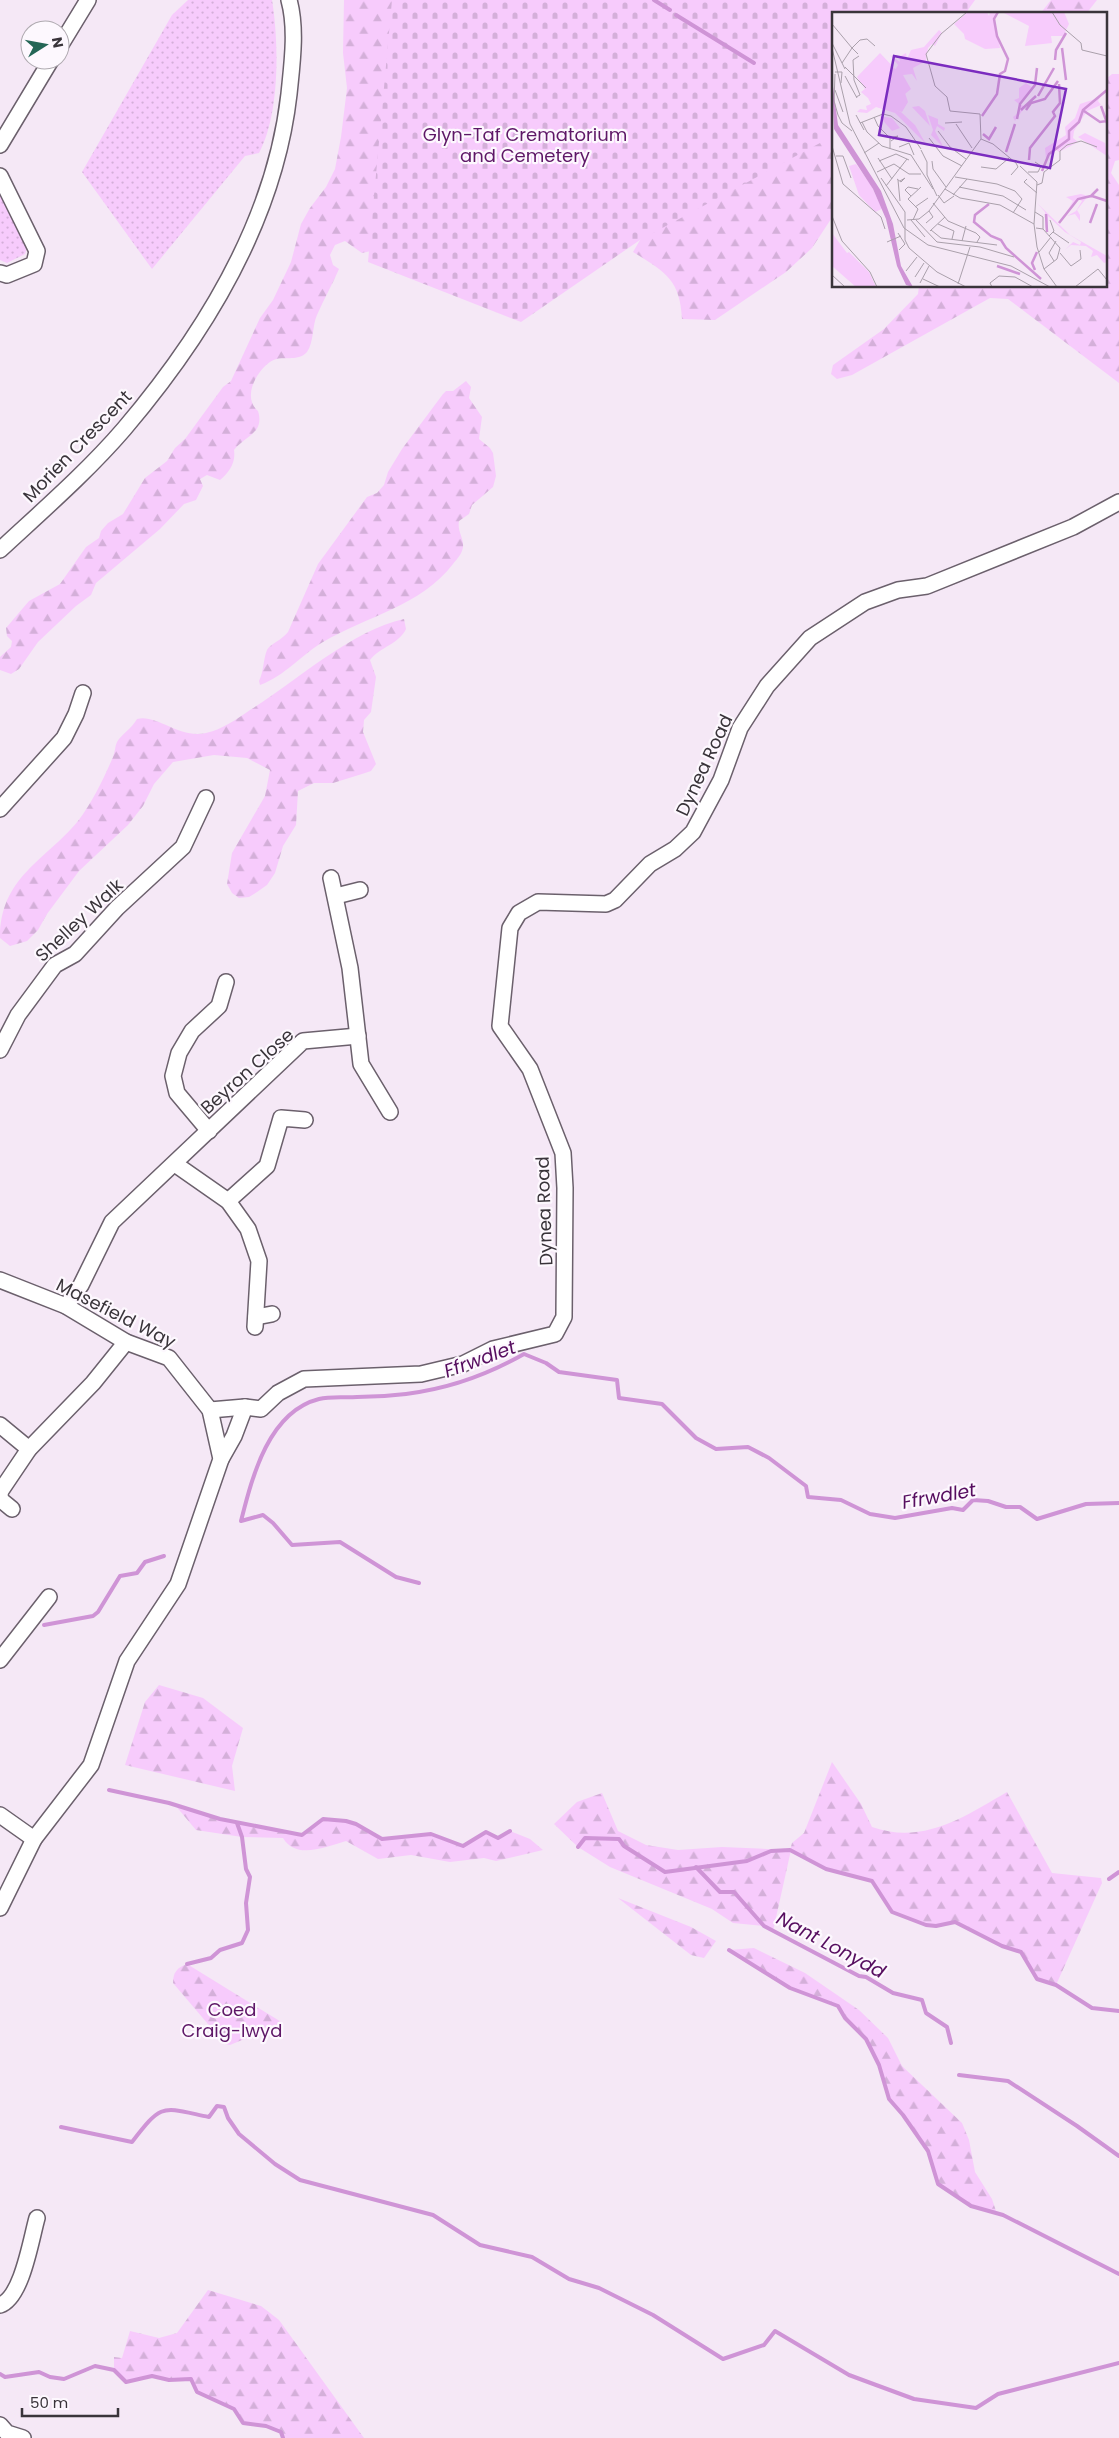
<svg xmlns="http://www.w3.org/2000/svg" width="1119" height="2438" font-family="Poppins,sans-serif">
  <defs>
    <pattern id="grass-dots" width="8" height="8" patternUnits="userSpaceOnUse" patternTransform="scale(1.25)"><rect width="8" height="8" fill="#f7cbfc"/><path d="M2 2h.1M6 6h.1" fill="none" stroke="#d4afd9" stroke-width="1.8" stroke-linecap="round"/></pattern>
    <pattern id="forest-firs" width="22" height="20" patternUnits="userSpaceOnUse" patternTransform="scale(1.25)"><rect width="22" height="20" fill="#f7cbfc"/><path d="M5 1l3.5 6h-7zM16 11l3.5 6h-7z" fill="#d4afd9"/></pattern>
    <pattern id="cemetery-stones" width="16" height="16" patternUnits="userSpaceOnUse" patternTransform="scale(1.25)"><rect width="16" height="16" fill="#f7cbfc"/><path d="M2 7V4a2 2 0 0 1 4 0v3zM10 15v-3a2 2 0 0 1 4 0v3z" fill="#d4afd9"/></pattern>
  </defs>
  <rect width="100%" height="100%" fill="#f5e8f6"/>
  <!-- grass -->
  <g fill="url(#grass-dots)">
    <path d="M 188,0 L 272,0 C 279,42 280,115 259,153 L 245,156 L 152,269 L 82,172 L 172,15 Z"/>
    <polygon points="0,188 28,244 25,254 7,263 0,260"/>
  </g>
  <!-- forest -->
  <g fill="url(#forest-firs)">
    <path d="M 344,0 L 425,0 L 371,251 L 362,253 L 345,241 L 335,245 L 330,255 L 333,265 L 339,269 C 332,285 324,299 317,315 C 312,326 314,342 307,352 C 298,363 281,354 270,362 C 256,372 242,397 258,411 C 265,433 245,436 234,450 C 236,463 229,472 220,480 L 207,475 L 200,479 L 203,486 L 196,500 L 184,504 L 160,529 L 96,583 L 91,595 L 76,606 L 38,642 L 19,669 L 11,674 L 0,670 L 0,657 L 11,647 L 12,641 L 7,636 L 6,628 L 29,601 L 60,584 L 86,547 L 99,538 L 101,531 L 108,523 L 123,514 L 145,478 L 167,461 L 175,448 L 185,439 L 223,387 L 231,381 L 260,318 L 273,300 L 291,262 L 301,224 L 310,208 L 326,187 L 335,169 L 341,137 L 347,88 L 343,53 Z"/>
    <polygon points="1051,0 1097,0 1086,14 1040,14"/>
    <path d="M 833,39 L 833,216 L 812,248 L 786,272 L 715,320 L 682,319 C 680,279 665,272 633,252 L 640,240 Z"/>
    <polygon points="1112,74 1119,74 1119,160 1115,161 1111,173 1119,185 1119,383 1008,299 990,298 852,375 837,379 831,374 833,365 884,329 918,294 919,286 1105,286 1105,80"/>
    <path d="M 466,381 L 471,387 L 469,398 L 482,417 L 479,439 L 490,448 L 493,453 L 496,476 L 493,487 L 472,505 L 469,514 L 459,521 C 457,531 464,538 463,547 C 462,554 457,559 453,564 C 421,606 367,616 323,642 C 301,655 285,676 260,685 L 259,681 C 264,671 263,660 267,650 C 270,644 282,640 288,632 L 318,564 L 367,497 L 377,493 L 384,485 L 388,472 L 402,449 L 443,394 L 446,391 L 453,391 Z"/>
    <path d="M 404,619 L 406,629 C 399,644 380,647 370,660 L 376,677 L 371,712 L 364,720 L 363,732 L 376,764 L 371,771 L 362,774 L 333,783 L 314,783 L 298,791 L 296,825 L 283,846 L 275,873 L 267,885 L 257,892 L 249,897 L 239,898 L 232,893 L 227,884 L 232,853 L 265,796 L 270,770 L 247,758 L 214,755 L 173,762 L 154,784 L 143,806 L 128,825 L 79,871 L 47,914 L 38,930 L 27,941 L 10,946 L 0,938 C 0,877 45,861 78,821 C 92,803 104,778 113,757 C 115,752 115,746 117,742 C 121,735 132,728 137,719 C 157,714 179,739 206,733 C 221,730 237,719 250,710 C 295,682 352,630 404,619 Z"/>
    <polygon points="159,1685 203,1698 243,1728 232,1766 235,1791 125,1765 145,1702"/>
    <path d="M 832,1762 L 861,1804 L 872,1827 C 923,1845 964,1817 1007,1792 L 1052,1873 L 1101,1878 L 1102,1883 L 1056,1985 L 1037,1979 L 1021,1952 L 1002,1946 L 955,1922 L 936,1926 L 926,1925 L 892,1912 L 872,1881 L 826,1869 L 791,1850 L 773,1931 L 764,1926 L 733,1923 L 712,1909 L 610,1867 L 578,1847 L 554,1824 L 577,1802 L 602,1793 L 618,1831 L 646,1845 L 678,1850 L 722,1847 L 790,1850 L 792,1843 L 804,1833 Z"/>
    <path d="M 175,1805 L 220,1819 L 302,1835 L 323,1819 L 346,1821 L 356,1824 L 382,1839 L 431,1834 L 463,1846 L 486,1832 L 498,1838 L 510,1831 L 530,1839 L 543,1850 L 496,1861 L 484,1858 L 450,1862 L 411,1855 L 378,1859 L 346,1841 C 325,1847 296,1860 283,1838 L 242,1837 L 196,1830 Z"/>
    <polygon points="618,1898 691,1927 716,1941 704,1958 691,1955"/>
    <polygon points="754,1948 805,1973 859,2010 888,2038 902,2066 962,2123 969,2140 975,2172 992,2199 997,2214 971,2206 938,2184 928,2151 903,2115 889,2099 879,2065 866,2039 845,2018 838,2006 790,1988 729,1950"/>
    <path d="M 187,1964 L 283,2023 L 230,2045 L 225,2044 L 173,1983 C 173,1972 177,1968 187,1964 Z"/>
    <polygon points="208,2290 261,2306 279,2320 364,2438 283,2438 281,2432 266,2426 243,2423 234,2409 197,2392 191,2379 169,2380 152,2376 126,2382 114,2370 114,2357 122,2358 130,2331 159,2338 177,2333"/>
  </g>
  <!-- cemetery -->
  <polygon fill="url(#cemetery-stones)" points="392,0 975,0 965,14 833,14 833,136 640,240 521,322 368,262"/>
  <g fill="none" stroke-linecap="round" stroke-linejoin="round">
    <!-- stream -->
    <g stroke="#cf94d6" stroke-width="4">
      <polyline points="654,0 670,10"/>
      <polyline points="676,15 754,63"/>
      <path d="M 419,1583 L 396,1577 L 340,1542 L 292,1545 L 273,1523 L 263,1515 L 241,1521 C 252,1478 268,1412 319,1399 C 331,1396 345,1398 357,1397 C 373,1397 390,1396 406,1394 C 447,1389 489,1374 524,1354 L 546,1363 L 559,1372 L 617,1380 L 619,1398 L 662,1404 L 696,1438 L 716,1449 L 748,1447 L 769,1458 L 806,1486 L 808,1497 L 841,1500 L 870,1514 L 895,1518 L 952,1508 L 963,1510 L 973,1500 L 988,1501 L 1006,1507 L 1020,1507 L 1037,1519 L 1086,1504 L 1119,1503"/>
      <polyline points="44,1625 93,1616 98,1612 120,1576 137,1573 145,1562 164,1556"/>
      <polyline points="109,1790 169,1803 220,1819 302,1835 323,1819 346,1821 356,1824 382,1839 431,1834 463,1846 486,1832 498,1838 510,1831"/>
      <polyline points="578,1847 585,1838 619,1839 624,1846 665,1872 747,1861 771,1851 790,1850 826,1869 872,1881 892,1912 926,1925 936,1926 955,1922 1002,1946 1021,1952 1037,1979 1056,1985 1092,2008 1119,2011"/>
      <polyline points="696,1867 720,1892 734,1892 764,1926 859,1976 866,1977 893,1993 922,2000 926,2013 947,2027 951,2043"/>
      <polyline points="1109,1879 1119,1872"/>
      <polyline points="729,1950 790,1988 838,2006 845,2018 866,2039 879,2065 889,2099 903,2115 928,2151 938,2184 971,2206 1003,2215 1119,2274"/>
      <polyline points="187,1964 211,1958 220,1950 242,1943 248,1930 246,1903 250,1877 246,1869 242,1837 237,1823"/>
      <polyline points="959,2075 1008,2081 1077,2126 1119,2156"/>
      <path d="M 61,2127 L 132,2142 C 163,2102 161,2107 209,2117 L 217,2106 L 224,2107 L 228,2118 L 239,2134 L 275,2164 L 300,2180 L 433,2215 L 480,2245 L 532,2257 L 569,2279 L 599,2288 L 653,2315 L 723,2359 L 764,2345 L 775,2331 L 849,2375 L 914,2399 L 976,2408 L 998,2394 L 1119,2363"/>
      <polyline points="0,2374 5,2377 39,2372 50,2377 64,2379 95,2366 114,2370 126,2382 152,2376 169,2380 191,2379 197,2392 234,2409 243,2423 266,2426 281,2432 283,2438"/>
    </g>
    <!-- minor casing -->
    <g stroke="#6b606c" stroke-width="18">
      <g id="minor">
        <polyline points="60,46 88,0"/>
        <polyline points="0,145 51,60"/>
        <polyline points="0,176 37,251 34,264 7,275 0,273"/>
        <path d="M 0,550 C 42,511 87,472 124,429 C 204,335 275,219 289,94 C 292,64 297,29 289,0"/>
        <polyline points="0,809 64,738 76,714 83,693"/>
        <polyline points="331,878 350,968 361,1064 390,1112"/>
        <polyline points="336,896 360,890"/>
        <polyline points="0,1050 18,1015 55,965 75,954 117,908 183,847 206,798"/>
        <polyline points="209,1131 177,1093 173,1076 179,1053 192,1031 219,1006 226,982"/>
        <polyline points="175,1164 228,1201 248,1229 259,1261 255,1327"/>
        <polyline points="228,1201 267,1166 281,1118 305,1120"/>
        <polyline points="0,1280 66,1306 126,1342 169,1358 210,1410 221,1459 178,1584 127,1661 91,1765 34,1839 0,1908"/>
        <polyline points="66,1306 81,1285 112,1222 303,1041 358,1036"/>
        <polyline points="256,1317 272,1314"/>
        <polyline points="210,1410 245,1407 261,1409 278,1393 304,1379 421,1374 463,1364 493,1349 555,1334 564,1317 565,1188 563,1153 530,1069 500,1026 510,928 519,913 538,902 606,904 615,900 650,864 675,849 693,832 721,780 740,728 767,686 810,638 865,602 898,590 927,586 1073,527 1119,502"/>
        <polyline points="0,1425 29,1449"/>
        <polyline points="221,1459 234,1436 245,1407"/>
        <polyline points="0,1492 29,1449 93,1383 126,1342"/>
        <polyline points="0,1495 1,1500 12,1509"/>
        <polyline points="0,1660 49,1597"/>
        <polyline points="0,1815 34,1839"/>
        <path d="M 0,2305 C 22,2298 31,2239 37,2218"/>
        <polyline points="0,2425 7,2433 23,2438"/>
      </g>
    </g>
    <!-- minor -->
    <use href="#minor" stroke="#fff" stroke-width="15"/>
  </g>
  <g text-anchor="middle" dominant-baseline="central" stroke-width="4.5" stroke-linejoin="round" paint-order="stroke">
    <!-- park labels -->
    <g font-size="18" fill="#5e1767" stroke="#fdf8fe">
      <text x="525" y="134">Glyn-Taf Crematorium<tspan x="525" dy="21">and Cemetery</tspan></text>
      <text x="232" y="2009">Coed<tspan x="232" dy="21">Craig-lwyd</tspan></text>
    </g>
    <!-- street labels -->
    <g font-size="18" fill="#39343a" stroke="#fdf8fe">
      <text transform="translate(77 446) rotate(-46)">Morien Crescent</text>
      <text transform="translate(704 765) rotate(-65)">Dynea Road</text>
      <text transform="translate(79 920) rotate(-43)">Shelley Walk</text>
      <text transform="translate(247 1071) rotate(-42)">Beyron Close</text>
      <text transform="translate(544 1211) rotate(-92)">Dynea Road</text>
      <text transform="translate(116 1313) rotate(27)">Masefield Way</text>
    </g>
    <!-- water labels -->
    <g font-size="19" font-style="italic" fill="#560d5f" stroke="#fdf8fe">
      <text transform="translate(480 1359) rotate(-20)">Ffrwdlet</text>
      <text transform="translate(939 1496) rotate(-10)">Ffrwdlet</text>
      <text transform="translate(831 1945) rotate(28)">Nant Lonydd</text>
    </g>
  </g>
  <!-- overview -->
  <g transform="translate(832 12)">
    <rect width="275" height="275" fill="#f5e8f6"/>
    <path d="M 136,0 L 155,0 L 157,4 L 158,0 L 165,0 L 162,6 L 168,36 L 153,37 L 133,27 L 132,22 L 122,12 ZM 170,0 L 232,0 L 237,12 L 231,24 L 219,24 L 220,31 L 193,34 L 197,14 ZM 47,104 L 60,106 L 68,116 L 60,119 Z" fill="#f7cbfc"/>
    <path d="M 107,18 L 110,21 L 103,34 L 100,32 L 96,36 L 94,49 L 81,56 L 85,69 L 80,62 L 71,63 L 79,77 L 73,82 L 63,58 L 66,53 L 58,43 L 68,50 L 67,45 L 74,41 L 75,47 L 79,38 L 92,35 ZM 194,71 L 201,76 L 188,92 L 193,95 L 183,109 L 181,105 L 185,102 L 188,93 L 182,88 L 187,86 L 187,76 ZM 273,78 L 266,89 L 269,93 L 255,99 L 242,119 L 241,126 L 246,130 L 227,140 L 222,136 L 214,147 L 213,136 L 234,123 L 233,115 L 243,106 L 248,92 L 263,87 ZM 36,86 L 69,100 L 83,113 L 94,132 L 63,101 L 44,95 L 35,101 L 25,100 L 28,97 L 35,98 L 34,94 L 39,92 ZM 87,94 L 93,99 L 98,114 L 80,95 ZM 96,103 L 106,107 L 106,112 L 113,116 L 112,119 L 105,114 L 103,119 L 112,136 L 99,123 L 101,118 ZM 253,121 L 273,131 L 275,144 L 246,125 ZM 249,182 L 256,184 L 245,198 L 248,203 L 248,209 L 243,202 L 235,204 L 244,199 L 250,189 L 246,187 L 234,201 L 241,189 L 234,185 ZM 205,191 L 238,223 L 275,244 L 275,250 L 272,251 L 265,243 L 259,245 L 261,239 L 254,234 L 239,233 L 233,238 L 241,230 L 248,233 L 249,230 L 233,220 L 216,204 L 216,220 L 213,215 L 213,200 ZM 0,221 L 15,241 L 17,240 L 37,260 L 44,275 L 24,275 L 0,254 Z" fill="#f7cbfc"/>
    <path d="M 48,41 L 66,60 L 76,90 L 70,100 L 43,92 L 29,80 L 33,77 L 25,65 Z" fill="#f7cbfc"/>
    <path d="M 24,152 L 39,173 L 50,197 L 43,200 L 27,183 L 17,154 Z" fill="#f7cbfc"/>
    <path d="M 0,67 L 6,113 L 49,179 L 61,212 L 69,254 L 81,275 L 74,273 L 65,254 L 54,207 L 41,177 L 2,117 Z" fill="#cf94d6"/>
    <path fill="none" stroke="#cf94d6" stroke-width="2.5" d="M 230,36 L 234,68M 223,48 L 224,38 L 234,21M 206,84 L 222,56M 269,94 L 275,111M 189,98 L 204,84M 194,98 L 199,91 L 213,87 L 226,69M 252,99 L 268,110 L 275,109M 150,104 L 165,82 L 168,62 L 173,59 L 176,47 L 165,24 L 162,7 L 166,0M 185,107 L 188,92 L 203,73 L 205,56M 151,122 L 157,127 L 164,115M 174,140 L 183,112M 197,148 L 198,136 L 223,104 L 221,100 L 228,91 L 227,72M 210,159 L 217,142 L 237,127 L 237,119 L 247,110 L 251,98 L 275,78M 260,184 L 275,189M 157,192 L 143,203 L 142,210 L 159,224 L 169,228 L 174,236 L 209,267M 214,202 L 215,220M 227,211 L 246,187 L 259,184 L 266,177M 258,211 L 265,192M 165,254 L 188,262M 203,258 L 200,251 L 205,240"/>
    <path fill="none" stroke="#aaa0ab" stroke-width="1" d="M 135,0 L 109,22 L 94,42 L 103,74 L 115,85 L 118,99 L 148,102 L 149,127M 220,0 L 228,13 L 249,31 L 250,38 L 275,44M 0,12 L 20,36 L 28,28 L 35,27 L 43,34M 0,31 L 13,57M 0,36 L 18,112 L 72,216 L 96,233 L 179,254 L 218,275M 10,51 L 20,36 L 26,42M 13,55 L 34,76M 3,60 L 10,60 L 9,71M 3,62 L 2,89 L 6,103 L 10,111 L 20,119M 13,64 L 25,86M 3,78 L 11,100M 24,85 L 28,83 L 22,68 L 21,48 L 27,44M 24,103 L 32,118M 42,105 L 46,114 L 58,126 L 58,137M 30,110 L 35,120 L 50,134 L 79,143 L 101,177M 28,111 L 51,102 L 59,104 L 74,115 L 89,137M 113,111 L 130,110M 124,112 L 140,136M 106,119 L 118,135 L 134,147M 58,126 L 66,124 L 59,129M 97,126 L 111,144 L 130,154M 0,134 L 11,172 L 49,205 L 53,217M 67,135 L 77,131 L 82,143M 89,138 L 95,150 L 95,163 L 105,184M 32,141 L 47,131M 4,144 L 11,144 L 19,166M 46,146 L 60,167M 47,149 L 64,142 L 77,148M 100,149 L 101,157 L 114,175M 188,154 L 205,170 L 202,212 L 205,235 L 212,257 L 225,275M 149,155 L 164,157 L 177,146M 45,160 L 62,152 L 77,162 L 89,162M 196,160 L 206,160 L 209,154 L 203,150M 123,165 L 165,172 L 183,179 L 190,187 L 181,201M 49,166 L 73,200 L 73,228 L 77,236 L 105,260 L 134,275M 65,167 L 69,170 L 73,166 L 68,169M 195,167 L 192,170 L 205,181M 66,168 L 68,189M 205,173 L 210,171 L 212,160 L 228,148 L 228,139 L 235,133 L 249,129 L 265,135M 54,174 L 75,147M 127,175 L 171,184 L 194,198M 113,177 L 128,186 L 168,193 L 202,212M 106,183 L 112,191 L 122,184M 121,183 L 135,167M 79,184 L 73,178 L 76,175 L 86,177M 101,191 L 116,209 L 144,221 L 148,225 L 145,230M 83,195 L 96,186M 203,200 L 211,205 L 211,217M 0,204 L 10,229 L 38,260 L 45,275M 75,208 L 87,207 L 97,199 L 149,127 L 161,132 L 184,151 L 186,155 L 179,163M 79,208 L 93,225M 81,208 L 86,197 L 76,187 L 89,175M 84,208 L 105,230 L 148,235 L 182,245M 94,211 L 101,205 L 97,199M 106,212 L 122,219 L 120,227M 204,216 L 211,217 L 228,236 L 225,247 L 212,257M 99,218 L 109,226 L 165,233M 98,219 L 113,205M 221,220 L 237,231M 66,221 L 73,232 L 67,238M 217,224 L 222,219 L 218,208M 130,229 L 134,214M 55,230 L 69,224M 207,240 L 219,225M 228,241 L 239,254 L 249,247 L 248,238M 222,249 L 217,241 L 224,229M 74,259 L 85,245M 0,263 L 13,275M 83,265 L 92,251M 91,267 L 108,275M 88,271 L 97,254M 126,272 L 138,235M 160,275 L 158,271 L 167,264 L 183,265 L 201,275M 243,275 L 266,257 L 275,268"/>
    <path fill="#7b2cbf" fill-opacity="0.15" stroke="#7b2cbf" stroke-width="2.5" d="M 62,44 L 234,77 L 218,156 L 47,123 Z"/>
    <rect width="275" height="275" fill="none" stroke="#39343a" stroke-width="2.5"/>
  </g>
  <!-- north arrow -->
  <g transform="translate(45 45) rotate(79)"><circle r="24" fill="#fdf8fe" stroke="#afaab0"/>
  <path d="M0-4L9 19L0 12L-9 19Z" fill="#246656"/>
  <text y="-8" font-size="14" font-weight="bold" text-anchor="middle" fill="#39343a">N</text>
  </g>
  <!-- scale -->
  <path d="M22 2408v8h96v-8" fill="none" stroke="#39343a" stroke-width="2.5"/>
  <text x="30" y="2408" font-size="15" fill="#39343a" stroke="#fdf8fe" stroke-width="4" paint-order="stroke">50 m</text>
</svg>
